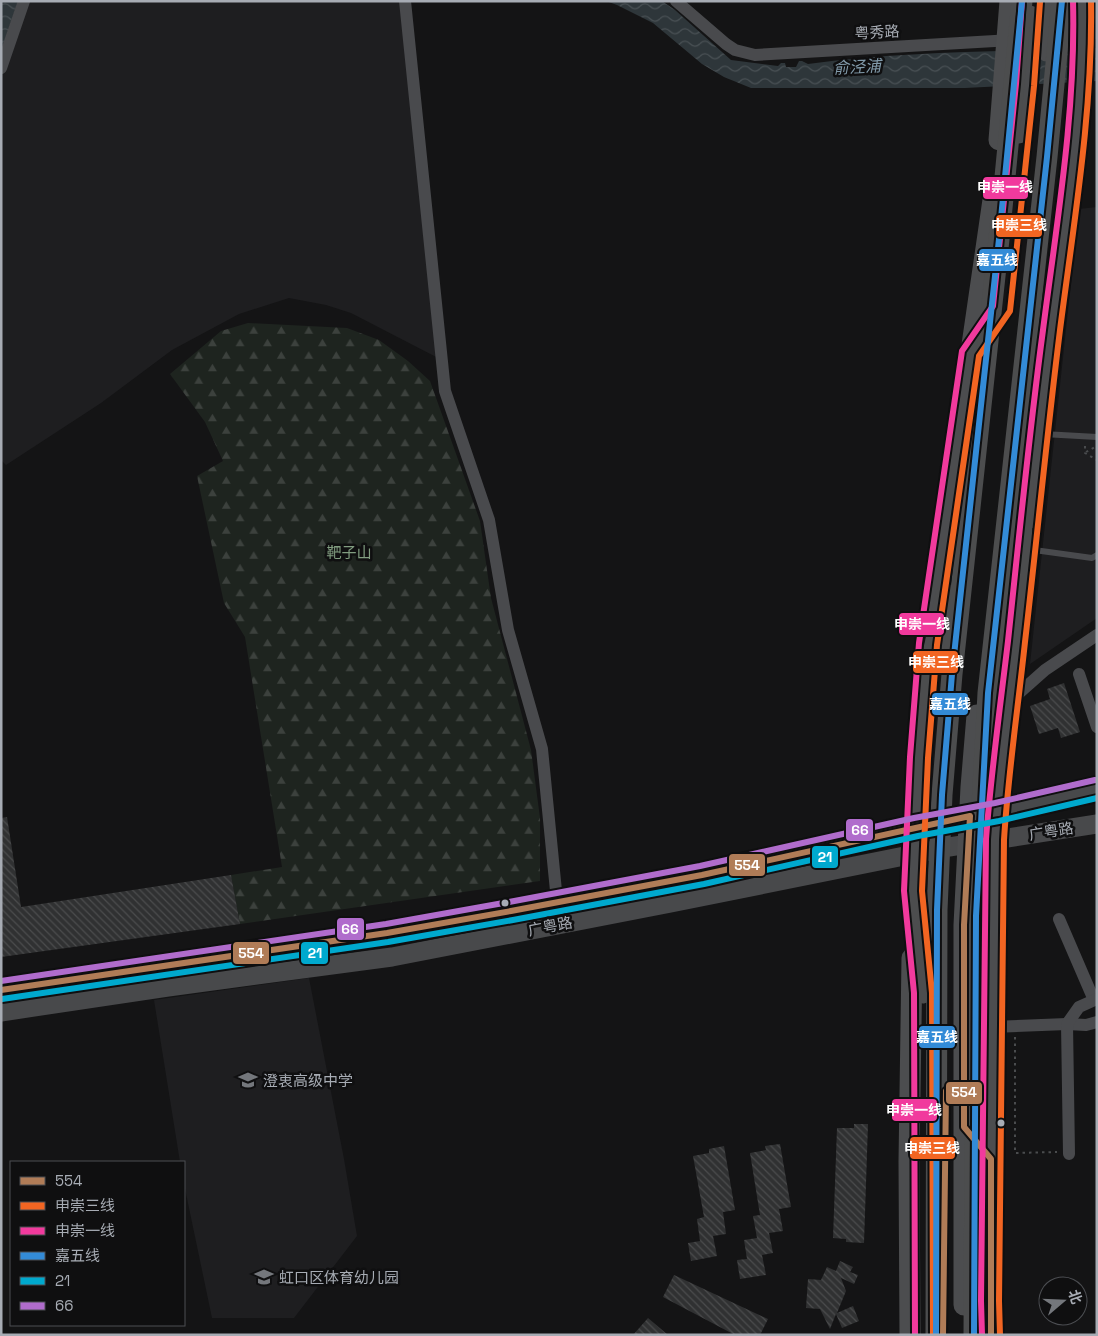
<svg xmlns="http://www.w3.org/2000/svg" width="1098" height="1336" font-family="'Space Grotesk','Noto Sans SC',sans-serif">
  <defs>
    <pattern id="forest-firs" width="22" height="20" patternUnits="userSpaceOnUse" patternTransform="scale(1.25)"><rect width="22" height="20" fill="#1e241f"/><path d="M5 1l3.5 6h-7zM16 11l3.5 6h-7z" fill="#3c413d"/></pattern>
    <pattern id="water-waves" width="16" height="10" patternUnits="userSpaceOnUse" patternTransform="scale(1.25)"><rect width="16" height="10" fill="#2e363a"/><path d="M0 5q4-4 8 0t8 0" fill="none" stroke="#495054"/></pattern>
    <pattern id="building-back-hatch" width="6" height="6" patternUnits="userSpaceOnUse" patternTransform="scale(1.25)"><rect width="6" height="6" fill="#303132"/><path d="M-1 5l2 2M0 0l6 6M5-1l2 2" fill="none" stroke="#4b4c4d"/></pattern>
  </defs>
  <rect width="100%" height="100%" fill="#141415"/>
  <!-- built -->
  <g fill="#1e1e20">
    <polygon points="24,1 405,1 442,360 351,313 326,305 289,298 239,314 172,350 101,403 6,465 1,460 1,68"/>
    <polygon points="1097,207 1097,618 1030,664 1079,209"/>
    <polygon points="309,978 344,1159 357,1236 294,1318 212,1318 184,1184 184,1162 180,1162 154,1000"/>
  </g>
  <!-- forest -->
  <polygon fill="url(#forest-firs)" points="248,323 347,328 379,340 408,361 430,381 480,521 491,598 531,750 540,818 540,881 240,924 231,875 282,867 245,637 224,603 197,476 223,461 205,422 170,374 221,331"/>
  <!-- water -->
  <g fill="url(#water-waves)">
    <polygon points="1,1 18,1 1,51"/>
    <path d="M 606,1 L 662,1 L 675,10 L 731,60 L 778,66 L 781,63 L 785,63 L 786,67 L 796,67 L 799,61 L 802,61 L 808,64 C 903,51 1001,52 1097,48 L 1097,81 L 965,88 L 751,88 L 724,77 L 702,64 L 653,23 L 617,5 Z"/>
  </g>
  <!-- building -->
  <g fill="url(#building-back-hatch)">
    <polygon points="1064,683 1080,732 1061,738 1058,728 1039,734 1030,706 1050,699 1047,689"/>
    <polygon points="7,817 21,907 231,875 240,924 1,957 1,818"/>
    <polygon points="854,1124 868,1124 864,1243 846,1242 846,1239 833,1238 837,1128 854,1128"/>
    <polygon points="780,1144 791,1207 779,1209 783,1231 769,1233 773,1253 762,1255 766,1275 740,1279 737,1260 747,1259 744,1240 757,1238 753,1216 760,1215 750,1153 766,1150 765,1146"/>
    <polygon points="724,1146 735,1210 723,1212 726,1234 713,1236 717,1256 691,1261 688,1243 700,1241 697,1219 704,1217 693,1156 709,1153 709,1149"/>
    <polygon points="840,1261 853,1267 850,1272 858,1275 854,1284 841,1278 846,1291 837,1313 853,1306 859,1321 842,1328 836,1314 830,1329 820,1309 806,1308 808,1279 821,1280 827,1267 836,1271"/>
    <polygon points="674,1275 768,1319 760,1335 735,1335 663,1297"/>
    <polygon points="648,1318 668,1335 633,1335"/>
  </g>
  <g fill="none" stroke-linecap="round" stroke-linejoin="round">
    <!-- path -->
    <g stroke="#4a4c4e" stroke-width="2" stroke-dasharray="2.5 4" stroke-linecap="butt">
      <polyline points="1085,446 1085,453 1097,460"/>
      <polyline points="1086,452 1095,447"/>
      <polyline points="1015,1037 1015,1153 1057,1152"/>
    </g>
    <!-- service -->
    <g stroke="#494a4d" stroke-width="6">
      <polyline points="1043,434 1097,437"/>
      <polyline points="1027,549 1092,558 1097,555"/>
    </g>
    <!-- minor -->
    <g stroke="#494a4d" stroke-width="12">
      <polyline points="405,1 445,391 489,520 508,630 542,749 557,901"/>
      <polyline points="676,1 726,44 735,50 755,55 1012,40"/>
      <polyline points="1054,36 1097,33"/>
      <polyline points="1,68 24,1"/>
      <polyline points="1079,674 1097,727"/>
      <polyline points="1010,701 1045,670 1097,635"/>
      <polyline points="1059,919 1094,1000"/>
      <polyline points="992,1027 1067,1024 1086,1025 1097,1022"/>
      <polyline points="1069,1154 1067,1024 1079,1007 1097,999"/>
    </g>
    <!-- secondary -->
    <g stroke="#48494b" stroke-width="19">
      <polyline points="1,990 387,933 511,911 702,875 916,827 997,812 1097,789"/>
      <polyline points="1,1012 168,987 392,957 671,903 949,847 1097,824"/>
    </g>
    <!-- primary -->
    <g stroke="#4c4d4f" stroke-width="21">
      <polyline points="1047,51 1050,1"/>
      <polyline points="1019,133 1030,16"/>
      <polyline points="999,140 1010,1"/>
      <polyline points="1030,518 1045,381 1074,155 1083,48 1082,1"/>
      <polyline points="932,621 994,193"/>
      <polyline points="913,910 919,757 925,676"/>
      <polyline points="964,1305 964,925 971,787 977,715"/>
      <polyline points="910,1335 909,1161 912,958"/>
      <polyline points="991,1335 990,1301 995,840 999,783 1022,598"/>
    </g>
    <!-- trunk -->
    <g stroke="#4c4d4e" stroke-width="21">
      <polyline points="1020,617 1023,472"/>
      <polyline points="924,695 946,594"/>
      <polyline points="913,891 923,993"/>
    </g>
    <!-- trunk-bridge -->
    <g stroke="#4c4d4e" stroke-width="21">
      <polyline points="936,1335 937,910 942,795 952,674 999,239 1022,1"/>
      <polyline points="974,1335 976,916 988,693 1047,157 1062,1"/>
    </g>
    <!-- bus-1 casing -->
    <g stroke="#0f0f10" stroke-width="10">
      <g id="bus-1">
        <polyline points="1,990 387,933 511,911 702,875 970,816 964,925 964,1127 991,1159 991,1335"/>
        <polyline points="943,1335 946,1091"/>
      </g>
    </g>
    <!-- bus-2 casing -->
    <g stroke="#0f0f10" stroke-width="10">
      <g id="bus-2">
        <polyline points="933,1335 932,993 922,891 928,758 937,645 979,356 1010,311 1034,86 1040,2"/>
        <path d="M 1000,1335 L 999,1301 L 1004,840 C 1008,774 1018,708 1025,642 C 1037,538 1047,434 1060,330 C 1074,221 1093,111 1091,1"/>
      </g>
    </g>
    <!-- bus-3 casing -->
    <g stroke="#0f0f10" stroke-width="10">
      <g id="bus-3">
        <polyline points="915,1335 914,993 904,891 910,757 919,643 962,351 993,306 1016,84 1022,1"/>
        <path d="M 982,1335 L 981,1301 L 986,839 C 991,773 1000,708 1008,641 C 1019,538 1029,434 1043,330 C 1057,221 1076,111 1073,1"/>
      </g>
    </g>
    <!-- bus-4 casing -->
    <g stroke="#0f0f10" stroke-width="10">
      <g id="bus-4">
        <polyline points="936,1335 937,910 942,795 952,674 999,239 1022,1"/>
        <polyline points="974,1335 976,916 988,693 1047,157 1062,1"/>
      </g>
    </g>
    <!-- bus-5 casing -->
    <g stroke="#0f0f10" stroke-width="10">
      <polyline id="bus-5" points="2,999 388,942 513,920 704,884 918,836 999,821 1097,798"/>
    </g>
    <!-- bus-6 casing -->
    <g stroke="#0f0f10" stroke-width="10">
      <polyline id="bus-6" points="1,981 386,924 509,902 700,866 914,818 995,803 1095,780"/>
    </g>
    <!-- bus-1 -->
    <use href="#bus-1" stroke="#b07c57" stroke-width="6"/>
    <!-- bus-2 -->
    <use href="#bus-2" stroke="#f26522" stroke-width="6"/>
    <!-- bus-3 -->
    <use href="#bus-3" stroke="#f13a9d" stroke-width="6"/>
    <!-- bus-4 -->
    <use href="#bus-4" stroke="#338bd7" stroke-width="6"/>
    <!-- bus-5 -->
    <use href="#bus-5" stroke="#00a9ce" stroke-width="6"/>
    <!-- bus-6 -->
    <use href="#bus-6" stroke="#b06ccc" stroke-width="6"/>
  </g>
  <!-- icons -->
  <defs>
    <g id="school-bare" transform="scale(1.5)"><path d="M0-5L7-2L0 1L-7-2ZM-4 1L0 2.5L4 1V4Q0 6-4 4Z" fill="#74777c" stroke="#0f0f10" stroke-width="2.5" paint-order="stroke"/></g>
  </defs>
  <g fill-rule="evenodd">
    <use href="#school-bare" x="248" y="1080"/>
    <use href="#school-bare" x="264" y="1277"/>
  </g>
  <!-- markers -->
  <g fill="#a7acb4" stroke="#0f0f10" stroke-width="2">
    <circle cx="505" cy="903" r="4.5"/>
    <circle cx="1001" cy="1123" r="4.5"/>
  </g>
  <g text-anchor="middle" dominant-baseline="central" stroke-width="5" stroke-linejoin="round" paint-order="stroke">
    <!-- street labels -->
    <g font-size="15" fill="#a7acb4" stroke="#0f0f10">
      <text transform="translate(877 32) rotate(-3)">粤秀路</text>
      <text transform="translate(1051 831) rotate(-9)">广粤路</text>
      <text transform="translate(550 926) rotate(-11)">广粤路</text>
    </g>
    <!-- park labels -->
    <g font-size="15" fill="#819d80" stroke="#0f0f10">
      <text x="349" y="552">靶子山</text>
    </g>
    <!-- poi labels -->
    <g font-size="15" fill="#a7acb4" stroke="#0f0f10" text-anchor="start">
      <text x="263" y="1080">澄衷高级中学</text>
      <text x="279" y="1277">虹口区体育幼儿园</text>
    </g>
    <!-- water labels -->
    <g font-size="16" font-style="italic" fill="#829bab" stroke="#0f0f10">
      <text transform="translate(857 67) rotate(-3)">俞泾浦</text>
    </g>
  </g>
  <g stroke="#0f0f10" stroke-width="2">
    <rect x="982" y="176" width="47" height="24" rx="5" fill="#f13a9d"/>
    <rect x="995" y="214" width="48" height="24" rx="5" fill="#f26522"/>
    <rect x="978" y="248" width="38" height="24" rx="5" fill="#338bd7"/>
    <rect x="898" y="612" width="47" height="24" rx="5" fill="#f13a9d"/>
    <rect x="912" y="650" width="47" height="24" rx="5" fill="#f26522"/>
    <rect x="931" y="692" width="38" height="24" rx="5" fill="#338bd7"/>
    <rect x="845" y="818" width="29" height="24" rx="5" fill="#b06ccc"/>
    <rect x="811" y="845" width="28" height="24" rx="5" fill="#00a9ce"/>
    <rect x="728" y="853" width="38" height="24" rx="5" fill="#b07c57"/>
    <rect x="336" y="917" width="29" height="24" rx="5" fill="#b06ccc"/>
    <rect x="300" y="941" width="29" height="24" rx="5" fill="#00a9ce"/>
    <rect x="232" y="941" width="38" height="24" rx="5" fill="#b07c57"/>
    <rect x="918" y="1025" width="38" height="24" rx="5" fill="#338bd7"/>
    <rect x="945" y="1081" width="38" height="24" rx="5" fill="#b07c57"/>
    <rect x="891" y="1098" width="47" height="24" rx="5" fill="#f13a9d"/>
    <rect x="909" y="1136" width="47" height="24" rx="5" fill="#f26522"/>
  </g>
  <g font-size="14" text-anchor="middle" font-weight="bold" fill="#fff">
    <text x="1005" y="192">申崇一线</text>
    <text x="1019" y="230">申崇三线</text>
    <text x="997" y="265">嘉五线</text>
    <text x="922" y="629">申崇一线</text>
    <text x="936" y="667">申崇三线</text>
    <text x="950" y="709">嘉五线</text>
    <text x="860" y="835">66</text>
    <text x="825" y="862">21</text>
    <text x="747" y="870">554</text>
    <text x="350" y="934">66</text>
    <text x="315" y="958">21</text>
    <text x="251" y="958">554</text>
    <text x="937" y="1042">嘉五线</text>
    <text x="964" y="1097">554</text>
    <text x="914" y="1115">申崇一线</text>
    <text x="932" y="1153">申崇三线</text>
  </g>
  <!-- border -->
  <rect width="1098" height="1336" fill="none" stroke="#a7acb4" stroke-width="5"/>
  <!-- legend -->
  <rect x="10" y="1161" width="175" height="165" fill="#0f0f10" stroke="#4c4e52"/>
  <rect x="20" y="1177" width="25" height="8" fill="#b07c57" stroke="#4c4e52"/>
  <text x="55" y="1186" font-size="15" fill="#a7acb4">554</text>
  <rect x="20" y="1202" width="25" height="8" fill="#f26522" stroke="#4c4e52"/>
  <text x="55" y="1211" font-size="15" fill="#a7acb4">申崇三线</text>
  <rect x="20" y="1227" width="25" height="8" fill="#f13a9d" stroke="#4c4e52"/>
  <text x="55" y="1236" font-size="15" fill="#a7acb4">申崇一线</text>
  <rect x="20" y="1252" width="25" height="8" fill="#338bd7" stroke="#4c4e52"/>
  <text x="55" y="1261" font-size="15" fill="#a7acb4">嘉五线</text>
  <rect x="20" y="1277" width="25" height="8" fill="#00a9ce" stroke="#4c4e52"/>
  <text x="55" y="1286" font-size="15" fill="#a7acb4">21</text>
  <rect x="20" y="1302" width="25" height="8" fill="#b06ccc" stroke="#4c4e52"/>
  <text x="55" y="1311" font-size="15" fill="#a7acb4">66</text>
  <!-- north arrow -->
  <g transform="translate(1063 1301) rotate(71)"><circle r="24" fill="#0f0f10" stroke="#4c4e52"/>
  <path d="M0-4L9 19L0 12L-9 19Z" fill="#74777c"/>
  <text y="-8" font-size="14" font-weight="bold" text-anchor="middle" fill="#a7acb4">北</text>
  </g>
</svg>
